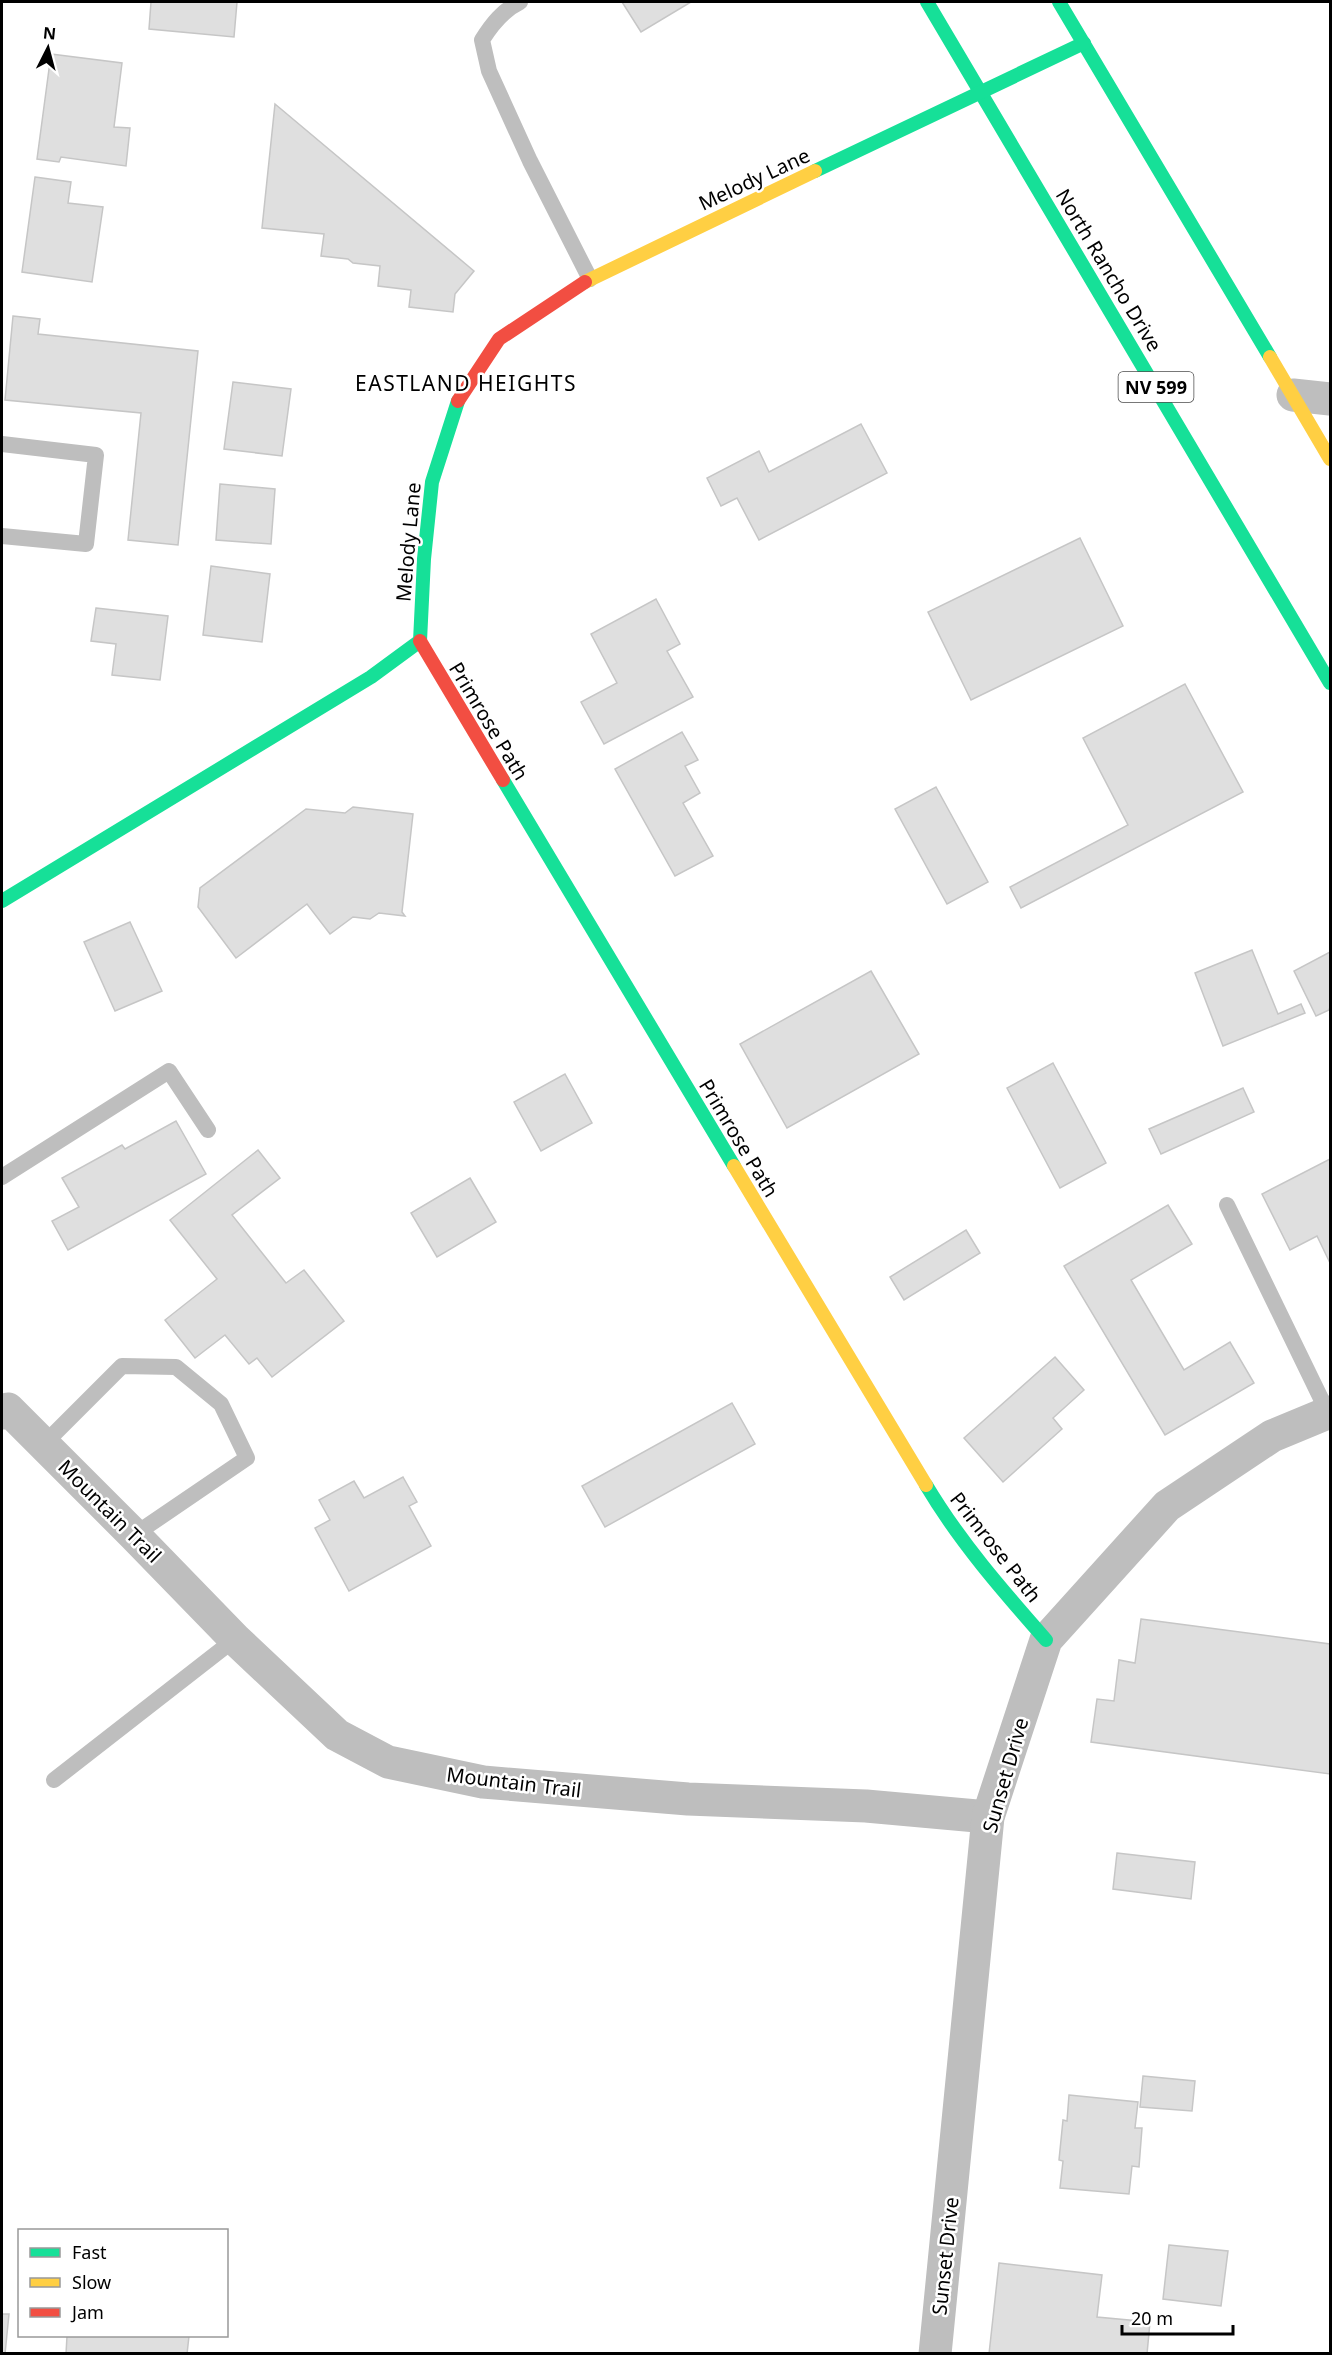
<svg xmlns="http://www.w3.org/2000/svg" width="1332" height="2355" font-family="'Noto Sans',sans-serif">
  <rect width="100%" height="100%" fill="#fff"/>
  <!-- building -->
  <g fill="#dfdfdf" stroke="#c6c6c6" stroke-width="1.5">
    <polygon points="151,2 237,2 234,37 149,29"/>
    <polygon points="622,2 691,2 641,32"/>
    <polygon points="51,54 122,63 114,127 130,128 126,166 61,157 59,162 37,159"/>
    <polygon points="275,104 474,271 455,294 453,312 409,307 411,290 378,286 380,266 353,263 348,259 321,256 324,234 262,228"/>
    <polygon points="35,177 71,182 68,203 103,207 92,282 22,272"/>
    <polygon points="13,316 40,319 38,334 198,351 178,545 128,540 141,413 5,400"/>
    <polygon points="233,382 291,389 282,456 224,449"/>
    <polygon points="861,424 887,473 759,540 737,498 721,506 707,478 759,451 769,472"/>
    <polygon points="220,484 275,489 271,544 216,540"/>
    <polygon points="1080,538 1123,626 971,700 928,612"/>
    <polygon points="211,566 270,574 262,642 203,635"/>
    <polygon points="656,599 680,644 667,651 693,697 604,744 581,702 617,683 591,634"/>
    <polygon points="96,608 168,616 160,680 112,675 116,644 91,641"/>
    <polygon points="1185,684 1243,792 1021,908 1010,887 1128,825 1083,738"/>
    <polygon points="682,732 698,760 685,766 700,793 683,803 713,856 675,876 615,769"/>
    <polygon points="936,787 988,882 947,904 895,809"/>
    <polygon points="353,807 413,814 402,912 405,916 379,913 370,919 353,917 330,934 307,904 236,958 198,907 200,888 306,809 345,813"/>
    <polygon points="130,922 162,991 115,1011 84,942"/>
    <polygon points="1252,950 1278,1014 1301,1004 1305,1013 1223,1046 1195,973"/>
    <polygon points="1330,952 1330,1007 1329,1010 1316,1016 1294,971"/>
    <polygon points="871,971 919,1054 787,1128 740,1044"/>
    <polygon points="1053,1063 1106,1163 1060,1188 1007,1088"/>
    <polygon points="565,1074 592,1123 541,1151 514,1102"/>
    <polygon points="1243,1088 1254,1112 1161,1154 1149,1129"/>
    <polygon points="176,1121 206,1174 68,1250 52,1221 79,1207 62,1178 122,1145 125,1149"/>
    <polygon points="258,1150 280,1178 232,1215 286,1283 304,1270 344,1321 272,1377 257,1358 249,1364 225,1335 195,1358 165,1320 217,1279 170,1220"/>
    <polygon points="1330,1159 1330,1263 1317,1236 1290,1250 1262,1194"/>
    <polygon points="470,1178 496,1222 437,1257 411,1213"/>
    <polygon points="1168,1205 1192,1244 1131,1280 1184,1370 1230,1342 1254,1383 1165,1435 1064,1266"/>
    <polygon points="966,1230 980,1253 904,1300 890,1277"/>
    <polygon points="1055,1357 1084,1390 1053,1418 1062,1429 1003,1482 964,1438"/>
    <polygon points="732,1403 755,1444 605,1527 582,1486"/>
    <polygon points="403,1477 417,1502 409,1506 431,1546 349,1591 315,1528 330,1520 319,1500 354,1481 364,1498"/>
    <polygon points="1141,1619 1330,1644 1330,1774 1091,1742 1097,1699 1114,1701 1119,1660 1135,1663"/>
    <polygon points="1117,1853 1195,1862 1191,1899 1113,1889"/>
    <polygon points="1143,2076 1195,2081 1192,2111 1140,2107"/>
    <polygon points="1069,2095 1138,2102 1135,2128 1142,2128 1139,2167 1132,2166 1129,2194 1060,2188 1063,2161 1059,2160 1063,2120 1067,2121"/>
    <polygon points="1169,2245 1228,2251 1221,2306 1163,2299"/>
    <polygon points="999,2263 1102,2275 1097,2317 1150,2322 1147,2354 989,2354"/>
    <polygon points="2,2314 9,2314 5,2354 2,2354"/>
    <polygon points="67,2336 189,2336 187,2354 66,2354"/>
  </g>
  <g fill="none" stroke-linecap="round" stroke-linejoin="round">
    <!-- lane -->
    <g stroke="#bebebe" stroke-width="16">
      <path d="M 520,2 C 503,10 492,24 482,40 L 489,71 L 530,161 L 590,279"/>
      <polyline points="2,444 96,455 86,544 2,536"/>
      <polyline points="2,1177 169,1071 208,1130"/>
      <polyline points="1227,1205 1328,1413"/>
      <polyline points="44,1444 122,1366 176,1367 221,1404 247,1458 134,1535"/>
      <polyline points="54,1780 235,1639"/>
    </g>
    <!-- street -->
    <g stroke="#bebebe" stroke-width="33">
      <polyline points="1293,395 1330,399"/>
      <polyline points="2,1413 8,1409 134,1535 235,1639 337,1735 388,1762 483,1782 688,1799 866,1806 988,1817"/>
      <polyline points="935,2354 988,1817 1046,1640 1167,1506 1272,1436 1330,1412"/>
    </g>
    <!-- fast -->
    <g stroke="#16e098" stroke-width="14">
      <polyline points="927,2 1330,683"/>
      <polyline points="1059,2 1270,357"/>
      <polyline points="815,171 1084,43"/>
      <polyline points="503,780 734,1166"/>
      <polyline points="2,901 371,677 420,641 424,559 432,482 458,401"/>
      <path d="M 926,1485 C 960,1542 1002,1590 1046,1640"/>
    </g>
    <!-- slow -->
    <g stroke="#ffcf43" stroke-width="14">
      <polyline points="585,282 815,171"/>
      <polyline points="1270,357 1330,459"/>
      <polyline points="734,1166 926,1485"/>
    </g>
    <!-- jam -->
    <g stroke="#f24e42" stroke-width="14">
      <polyline points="458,401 499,339 585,282"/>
      <polyline points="420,641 503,780"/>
    </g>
  </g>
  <g text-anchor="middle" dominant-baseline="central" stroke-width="5" stroke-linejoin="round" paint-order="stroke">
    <!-- shield labels -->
    <rect fill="#fff" stroke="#4c4c4c" stroke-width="1.5" x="1118.5" y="372" width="75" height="30" rx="4.5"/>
    <g font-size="18" font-weight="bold" fill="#000">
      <text x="1156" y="387">NV 599</text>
    </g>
    <!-- street labels -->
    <g font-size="20" fill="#000" stroke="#fff">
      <text transform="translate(754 179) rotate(-25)">Melody Lane</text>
      <text transform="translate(1109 270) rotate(59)">North Rancho Drive</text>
      <text transform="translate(408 542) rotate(-85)">Melody Lane</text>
      <text transform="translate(489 721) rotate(59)">Primrose Path</text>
      <text transform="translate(739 1138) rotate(59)">Primrose Path</text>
      <text transform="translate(110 1511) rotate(45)">Mountain Trail</text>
      <text transform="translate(996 1547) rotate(52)">Primrose Path</text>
      <text transform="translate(1005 1775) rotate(-74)">Sunset Drive</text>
      <text transform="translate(514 1782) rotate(7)">Mountain Trail</text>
      <text transform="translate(945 2256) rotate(-84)">Sunset Drive</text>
    </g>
    <!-- neighbourhood labels -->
    <g font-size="21" letter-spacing="1.5" fill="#000" stroke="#fff">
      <text x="466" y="383">EASTLAND HEIGHTS</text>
    </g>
  </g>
  <!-- border -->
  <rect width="1332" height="2355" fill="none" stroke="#000000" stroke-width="6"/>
  <!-- legend -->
  <rect x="18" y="2229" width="210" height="108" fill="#ffffff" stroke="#999999" stroke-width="1.5"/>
  <rect x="30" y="2248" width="30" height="9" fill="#16e098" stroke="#999999" stroke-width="1.5"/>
  <text x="72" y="2259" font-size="18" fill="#000000">Fast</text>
  <rect x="30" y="2278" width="30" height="9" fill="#ffcf43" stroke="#999999" stroke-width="1.5"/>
  <text x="72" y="2289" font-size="18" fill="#000000">Slow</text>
  <rect x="30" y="2308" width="30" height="9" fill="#f24e42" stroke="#999999" stroke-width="1.5"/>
  <text x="72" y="2319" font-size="18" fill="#000000">Jam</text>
  <!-- north arrow -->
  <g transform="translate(48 48) rotate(6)" stroke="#ffffff" stroke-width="4.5" paint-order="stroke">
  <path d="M0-4.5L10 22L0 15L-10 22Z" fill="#000000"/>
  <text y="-9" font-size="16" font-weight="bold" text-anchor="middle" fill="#000000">N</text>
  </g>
  <!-- scale -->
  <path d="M1122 2325v9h111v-9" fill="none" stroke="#000000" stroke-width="3"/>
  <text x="1131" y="2325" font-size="18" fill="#000000" stroke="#ffffff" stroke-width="4.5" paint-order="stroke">20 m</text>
</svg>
